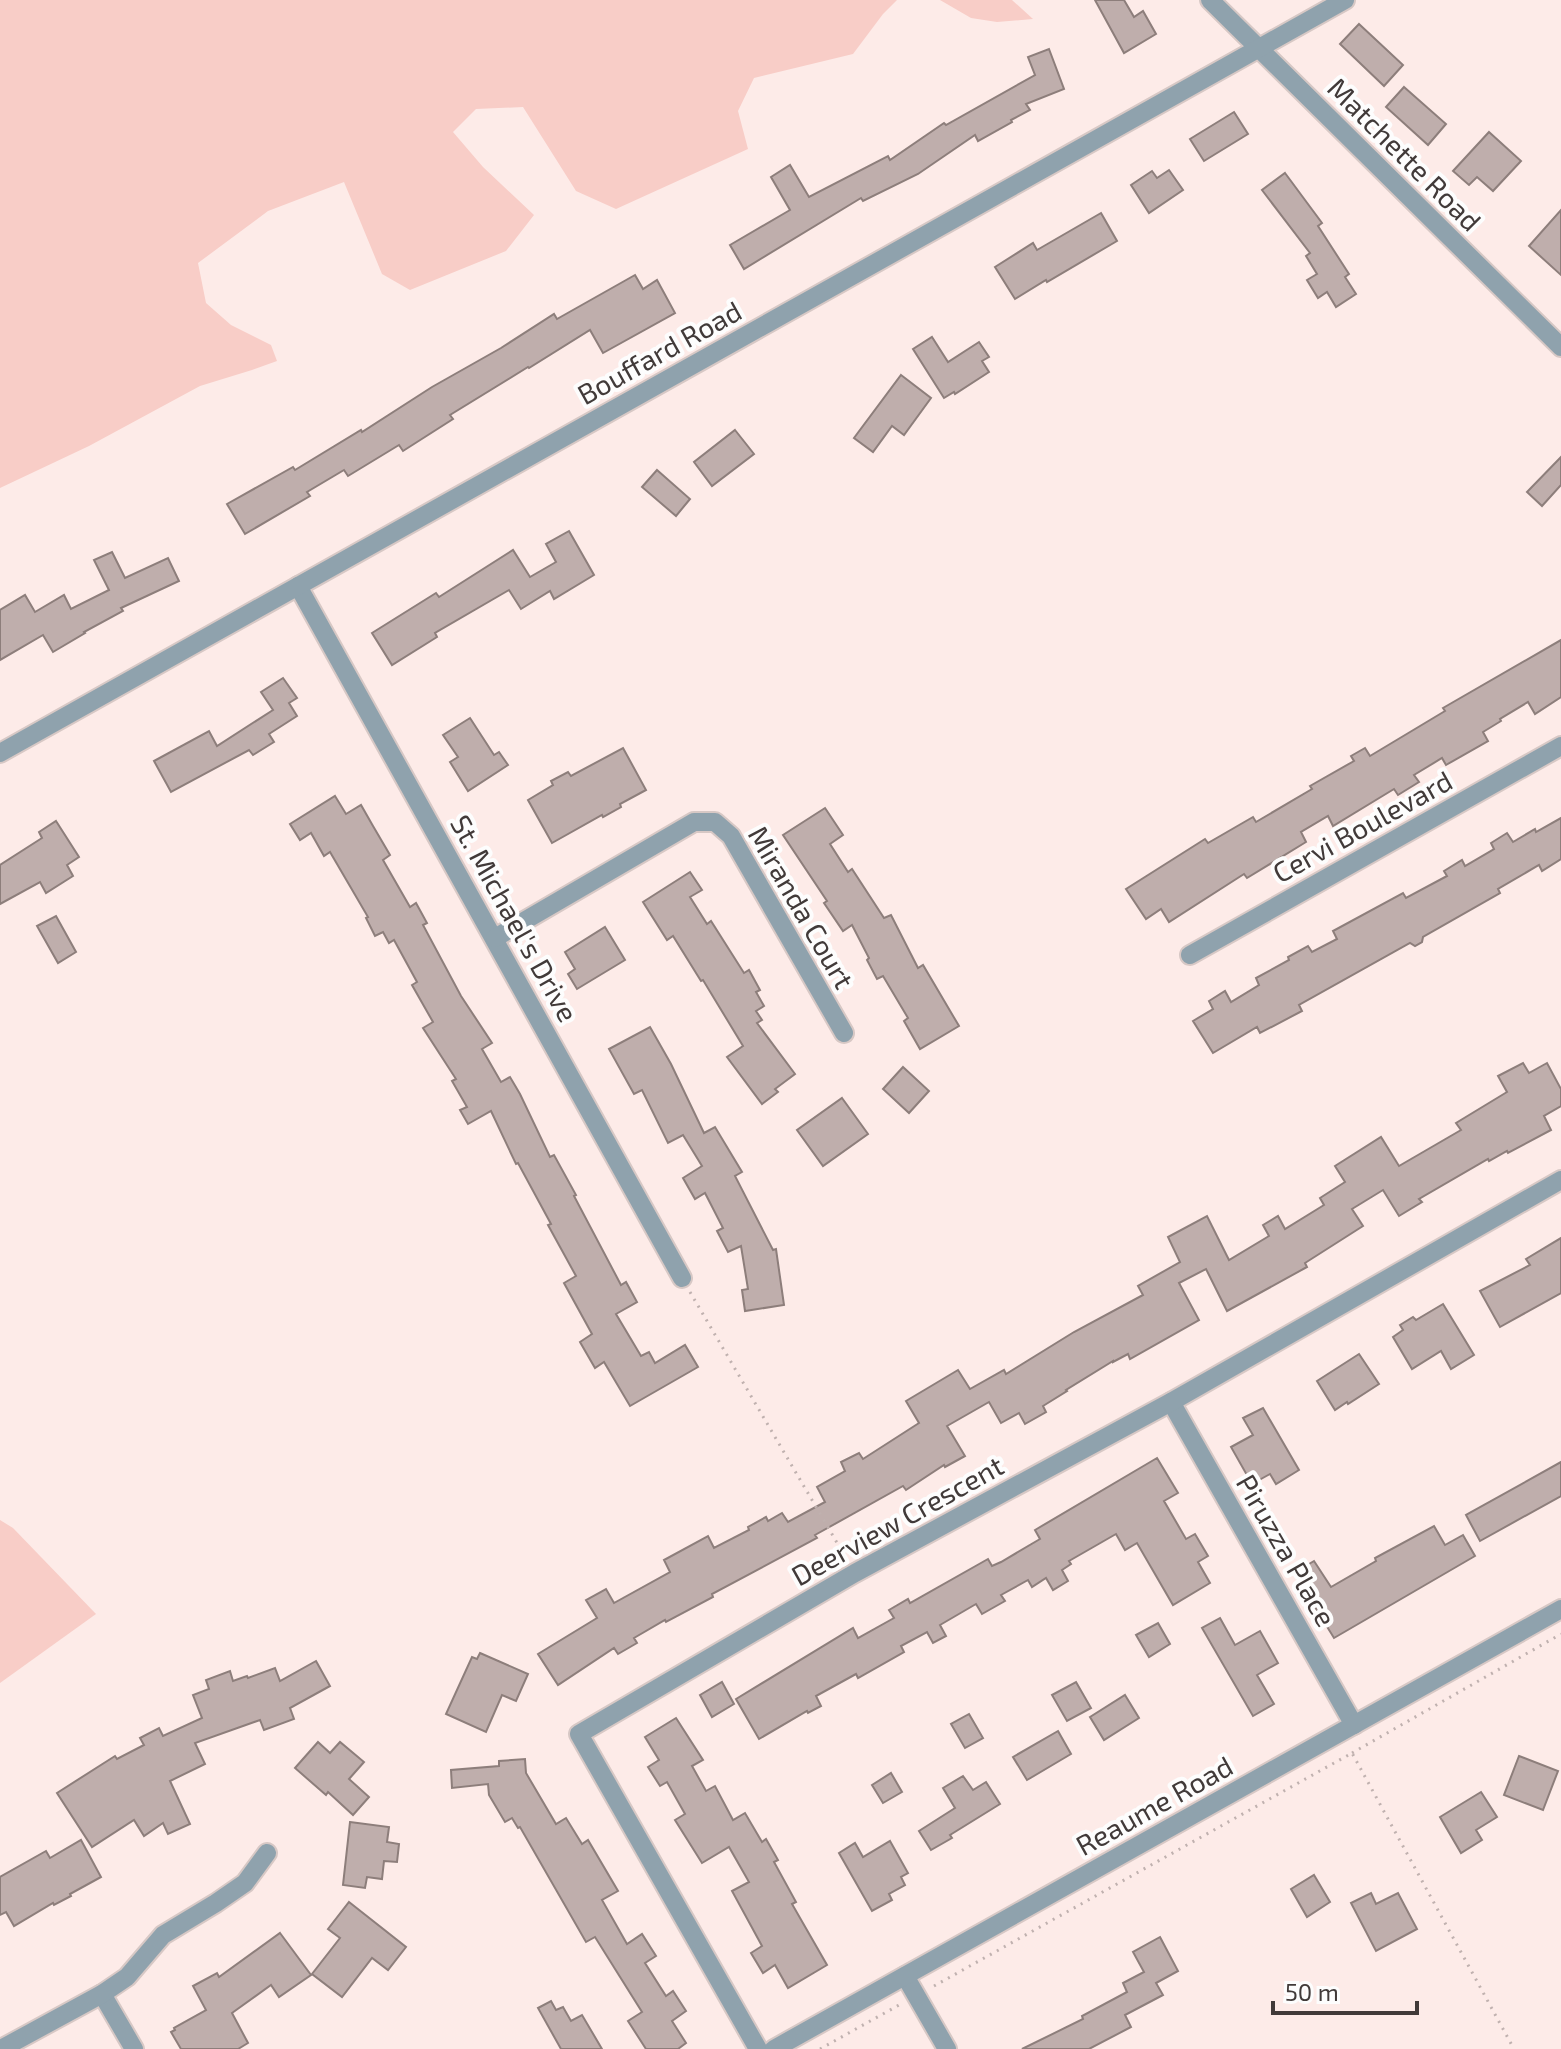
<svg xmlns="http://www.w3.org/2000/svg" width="1561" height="2049" font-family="'Exo 2',sans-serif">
  <rect width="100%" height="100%" fill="#fdebe8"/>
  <!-- green -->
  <g fill="#f8cdc7">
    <polygon points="0,0 897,0 883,14 853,54 754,78 738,111 748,149 616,209 576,191 523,107 476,109 453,132 483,167 534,215 506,251 410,290 382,274 344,182 268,211 198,263 206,303 231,325 271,345 277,361 252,370 200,386 89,446 0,488"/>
    <polygon points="940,0 1012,0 1033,19 997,22 971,18"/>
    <polygon points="0,1520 13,1528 96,1614 0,1683"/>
  </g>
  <!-- building -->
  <g fill="#bfaeac" stroke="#8d7e7b" stroke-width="2">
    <polygon points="1095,0 1124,0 1134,17 1143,11 1156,34 1124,53"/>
    <polygon points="1359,24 1403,65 1384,86 1340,44"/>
    <polygon points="1049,49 1064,89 1026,104 1030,110 1011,120 1012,122 978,141 975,135 918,174 863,201 861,198 744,269 730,245 790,210 771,177 790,165 809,197 888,156 890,160 944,123 946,125 1035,75 1028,57"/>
    <polygon points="1404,87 1446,124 1428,145 1386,107"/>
    <polygon points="1234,112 1248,134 1204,161 1190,139"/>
    <polygon points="1489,132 1521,161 1493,191 1477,177 1469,185 1453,171"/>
    <polygon points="1169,170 1183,190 1149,213 1131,185 1152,171 1157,178"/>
    <polygon points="1285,173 1322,223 1318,226 1349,274 1345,277 1356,294 1336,307 1327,292 1318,298 1307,280 1317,274 1306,256 1310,253 1262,190"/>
    <polygon points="1561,210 1561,275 1529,246"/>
    <polygon points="1101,213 1117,241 1047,282 1046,280 1015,299 995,267 1033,243 1037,250"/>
    <polygon points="635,275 643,289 657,280 675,313 603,353 590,330 529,368 528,367 450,415 453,419 403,451 399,445 348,476 344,470 307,492 310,496 245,534 227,504 293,467 295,470 361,430 362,432 432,387 501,348 554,314 557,319"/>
    <polygon points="932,337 948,362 979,342 989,357 982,361 989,372 955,394 954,392 944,398 913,349"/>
    <polygon points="901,375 931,398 904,435 892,426 873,452 854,438"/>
    <polygon points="735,430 754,454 712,486 694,462"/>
    <polygon points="1561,457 1561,485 1542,506 1527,492"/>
    <polygon points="657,470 690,499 676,516 642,487"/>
    <polygon points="569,531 594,575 554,599 550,591 521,609 509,590 435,633 437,637 392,665 372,633 436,593 439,597 513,550 530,577 556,562 546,544"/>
    <polygon points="112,552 125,578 168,558 179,581 121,608 123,611 84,632 85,633 53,652 43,635 0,660 0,610 25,595 35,612 64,595 71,609 109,590 94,560"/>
    <polygon points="1561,640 1561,697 1535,714 1528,702 1500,719 1501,721 1483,732 1488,741 1446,765 1442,758 1414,775 1419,782 1398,795 1394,789 1333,826 1328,816 1301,832 1306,842 1247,878 1244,874 1169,922 1161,909 1146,919 1126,889 1205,839 1208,843 1253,817 1256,822 1312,789 1310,786 1354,761 1351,756 1365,748 1370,756 1445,711 1443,708"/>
    <polygon points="283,678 297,698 289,703 297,716 269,734 274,742 253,755 249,750 171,792 154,761 209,731 217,746 273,710 261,692"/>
    <polygon points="470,718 494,755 499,752 508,765 468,791 450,762 458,757 443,735"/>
    <polygon points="623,748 646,790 620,804 621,807 603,817 602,815 552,843 528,800 553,785 551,781 568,772 571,776"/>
    <polygon points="335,796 346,814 361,805 373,826 390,855 383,860 410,907 416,903 427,923 423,925 461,996 492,1043 482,1049 501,1082 510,1077 520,1094 550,1157 554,1155 576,1195 574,1196 621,1285 626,1282 637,1302 616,1314 641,1356 649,1352 655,1363 685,1345 698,1367 630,1406 604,1362 595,1368 580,1342 592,1334 564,1283 576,1276 548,1225 551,1224 518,1163 516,1164 491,1111 468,1124 460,1110 467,1107 452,1081 456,1079 423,1028 433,1022 412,985 417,982 394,940 389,943 383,932 375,936 366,918 368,917 330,852 324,856 311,833 300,840 290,824"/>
    <polygon points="825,808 843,835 830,844 848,872 852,869 884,918 891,915 918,968 923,965 959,1026 920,1049 904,1021 908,1018 883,976 877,979 867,960 869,958 852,925 843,931 824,903 827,901 783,835"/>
    <polygon points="1561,818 1561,859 1542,871 1539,865 1498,889 1500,893 1423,937 1422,942 1415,946 1410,943 1299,1005 1302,1011 1260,1033 1257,1027 1213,1053 1193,1021 1213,1009 1209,1001 1225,991 1231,1002 1259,985 1256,978 1289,960 1288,957 1308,946 1312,952 1337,939 1333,931 1403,893 1406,898 1447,876 1444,871 1462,860 1465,866 1494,849 1491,843 1507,833 1513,842 1535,829 1536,832"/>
    <polygon points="56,821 79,857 67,865 73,876 46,893 40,882 0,904 0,865 42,838 39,832"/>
    <polygon points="690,872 702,890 690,897 707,924 711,921 744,973 749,970 760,990 756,992 764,1006 756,1011 762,1020 757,1023 795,1074 775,1089 778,1092 762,1104 727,1057 743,1046 703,980 701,981 673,936 667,940 643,902"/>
    <polygon points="56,916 76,952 58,963 37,926"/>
    <polygon points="605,927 625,960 577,989 568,974 575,969 565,952"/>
    <polygon points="650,1027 671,1064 704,1133 715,1127 742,1172 735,1176 773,1250 776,1249 784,1305 745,1311 742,1290 748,1289 741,1246 728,1252 717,1231 723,1228 705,1193 695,1199 683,1178 702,1166 683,1135 668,1143 642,1090 634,1094 609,1049"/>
    <polygon points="1523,1063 1529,1073 1547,1063 1561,1089 1561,1106 1544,1116 1551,1130 1508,1153 1507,1151 1489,1161 1488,1159 1419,1199 1422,1202 1399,1216 1383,1190 1352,1209 1363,1226 1305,1263 1307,1267 1227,1311 1206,1269 1179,1283 1199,1320 1130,1359 1128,1354 1113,1362 1113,1361 1066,1390 1067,1391 1043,1406 1046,1412 1025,1424 1019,1413 1001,1423 989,1402 947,1426 965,1456 945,1467 944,1465 906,1490 903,1486 815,1535 817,1538 712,1594 713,1597 666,1622 665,1620 634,1638 637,1643 618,1654 614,1648 558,1685 538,1654 597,1618 586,1600 606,1589 614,1603 670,1572 664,1560 708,1536 714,1548 749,1530 748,1527 766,1517 768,1521 782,1513 788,1522 825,1502 817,1487 845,1471 841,1462 859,1453 863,1459 919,1423 906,1401 958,1370 970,1389 1004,1370 1006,1374 1074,1332 1143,1295 1138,1286 1180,1262 1168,1237 1207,1216 1229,1260 1269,1236 1263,1225 1278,1216 1285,1229 1324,1205 1320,1198 1345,1182 1335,1166 1381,1137 1399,1166 1461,1130 1456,1123 1507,1092 1498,1076"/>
    <polygon points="903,1067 929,1091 909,1113 883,1089"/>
    <polygon points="842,1098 868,1134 823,1166 797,1130"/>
    <polygon points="1561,1238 1561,1293 1500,1327 1480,1291 1530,1265 1526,1259"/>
    <polygon points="1443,1304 1474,1355 1451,1369 1441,1351 1412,1369 1393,1337 1403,1330 1400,1325 1413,1317 1416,1320"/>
    <polygon points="1359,1354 1379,1384 1348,1404 1347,1402 1335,1410 1317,1381"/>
    <polygon points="1263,1408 1299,1470 1276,1484 1270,1474 1252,1484 1231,1447 1253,1435 1243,1418"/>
    <polygon points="1157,1458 1178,1493 1164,1501 1186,1539 1195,1534 1208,1556 1198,1562 1210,1583 1173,1605 1137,1543 1125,1550 1116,1534 1069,1561 1071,1564 1062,1570 1068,1581 1053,1590 1046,1578 1032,1587 1028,1580 1001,1595 1005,1601 982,1614 976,1604 940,1625 946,1636 933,1643 927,1632 901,1646 904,1652 858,1678 856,1674 816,1696 821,1706 808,1713 807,1711 759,1739 736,1699 853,1628 858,1638 894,1618 889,1610 908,1599 910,1603 988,1559 992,1566 1001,1562 1040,1539 1035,1530"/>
    <polygon points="1561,1462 1561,1496 1480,1541 1466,1515"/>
    <polygon points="1434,1526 1445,1545 1463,1535 1475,1556 1334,1638 1294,1573 1314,1561 1331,1587 1376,1561 1375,1558"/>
    <polygon points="1220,1618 1235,1645 1260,1631 1278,1663 1257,1675 1274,1704 1253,1716 1202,1628"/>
    <polygon points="1158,1623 1170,1644 1149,1657 1136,1635"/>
    <polygon points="480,1653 528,1674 516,1701 502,1695 486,1732 446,1714 472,1657 477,1659"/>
    <polygon points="316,1661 330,1686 290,1708 294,1719 264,1730 260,1720 195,1743 205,1764 170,1781 190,1824 168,1834 163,1823 144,1836 134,1820 92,1847 57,1793 115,1756 117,1759 144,1745 140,1738 159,1728 163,1736 202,1718 193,1695 209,1689 206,1680 230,1671 233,1681 247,1676 248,1678 275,1668 280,1681"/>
    <polygon points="722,1682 734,1704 712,1717 700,1695"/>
    <polygon points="1076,1682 1091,1708 1067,1721 1052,1695"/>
    <polygon points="1125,1695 1139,1718 1104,1740 1090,1717"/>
    <polygon points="969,1714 983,1738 965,1748 951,1724"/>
    <polygon points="676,1718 703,1760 692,1766 706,1791 715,1786 733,1820 745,1813 762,1842 766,1839 778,1860 774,1862 796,1902 792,1904 827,1965 788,1988 775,1965 763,1973 751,1953 762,1946 732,1891 749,1882 729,1847 702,1863 675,1820 685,1814 667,1782 660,1786 648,1767 659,1760 645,1737"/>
    <polygon points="1058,1731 1071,1754 1027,1780 1013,1757"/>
    <polygon points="318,1742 330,1753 340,1742 364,1762 349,1779 369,1797 353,1815 328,1792 326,1795 295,1768"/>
    <polygon points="1519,1756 1558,1771 1543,1810 1504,1795"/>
    <polygon points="525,1759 526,1773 556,1824 566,1818 582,1844 588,1840 618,1891 602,1900 627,1944 642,1934 656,1956 645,1963 666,1996 673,1991 686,2011 672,2021 686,2043 678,2049 646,2049 628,2021 642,2012 595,1937 586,1942 520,1827 518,1828 512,1818 505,1822 489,1795 488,1784 452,1788 451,1770 499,1766 499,1761"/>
    <polygon points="891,1773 902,1792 883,1803 872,1785"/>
    <polygon points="963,1776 973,1790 986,1782 1000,1804 950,1835 952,1838 931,1850 919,1831 955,1808 943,1788"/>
    <polygon points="1481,1792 1497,1817 1476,1830 1482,1840 1461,1853 1440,1817"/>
    <polygon points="350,1822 389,1827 387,1842 399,1844 397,1862 384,1861 382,1879 367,1877 365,1888 343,1885"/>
    <polygon points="81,1840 101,1877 70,1894 71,1896 54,1905 53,1903 14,1926 6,1912 0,1915 0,1877 46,1851 50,1858"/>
    <polygon points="890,1841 908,1873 901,1877 905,1885 889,1894 892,1900 872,1911 839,1853 855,1843 863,1857"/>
    <polygon points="1314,1875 1330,1902 1307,1917 1291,1889"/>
    <polygon points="1371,1893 1376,1904 1398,1893 1417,1929 1376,1951 1351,1903"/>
    <polygon points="349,1902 406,1947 388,1970 372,1958 342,1997 312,1974 340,1938 328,1929"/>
    <polygon points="280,1933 311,1975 279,1997 271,1985 232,2013 248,2043 238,2049 181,2049 171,2032 175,2030 174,2028 206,2010 193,1986 217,1973 219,1977"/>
    <polygon points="1160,1937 1178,1971 1156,1983 1163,1995 1125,2015 1131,2027 1089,2049 1022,2049 1083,2019 1082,2016 1127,1992 1123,1983 1144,1972 1133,1952"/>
    <polygon points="551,2001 556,2010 563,2007 571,2021 582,2015 602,2049 561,2049 538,2008"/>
  </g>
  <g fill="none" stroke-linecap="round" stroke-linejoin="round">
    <!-- minor casing -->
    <g stroke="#d7c8c5" stroke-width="22">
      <g id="minor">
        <polyline points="1210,0 1561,347"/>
        <polyline points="298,586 682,1278"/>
        <polyline points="0,753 1345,0"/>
        <polyline points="495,938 694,822 715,822 731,836 844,1033"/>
        <polyline points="1190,955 1561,746"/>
        <polyline points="1171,1402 1354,1725"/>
        <polyline points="905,1976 947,2049"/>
        <polyline points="102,1994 134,2049"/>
        <polyline points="1,2049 102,1994 127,1977 163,1935 216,1903 245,1883 267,1853"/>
        <polyline points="758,2049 579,1734 855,1573 1171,1402 1561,1180"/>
        <polyline points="774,2049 1561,1609"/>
      </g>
    </g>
    <!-- path -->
    <g stroke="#c0b1af" stroke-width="3" stroke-dasharray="2 6" stroke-linecap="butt">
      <polyline points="690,1292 846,1558"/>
      <polyline points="1352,1753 1561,1634"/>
      <polyline points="934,1986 1352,1753 1514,2049"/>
      <polyline points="820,2049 899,2005"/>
    </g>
    <!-- minor -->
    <use href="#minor" stroke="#8fa2ad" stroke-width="18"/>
  </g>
  <g text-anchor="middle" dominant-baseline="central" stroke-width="8" stroke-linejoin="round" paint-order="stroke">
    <!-- street labels -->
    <g font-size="28" fill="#413a39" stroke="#fdfdfd">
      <text transform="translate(1405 154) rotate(45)">Matchette Road</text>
      <text transform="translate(659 352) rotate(-29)">Bouffard Road</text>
      <text transform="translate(1362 826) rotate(-29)">Cervi Boulevard</text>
      <text transform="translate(802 907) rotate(60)">Miranda Court</text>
      <text transform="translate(515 918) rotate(61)">St. Michael's Drive</text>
      <text transform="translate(897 1520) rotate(-29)">Deerview Crescent</text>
      <text transform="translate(1287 1550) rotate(60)">Piruzza Place</text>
      <text transform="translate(1154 1805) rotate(-29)">Reaume Road</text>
    </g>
  </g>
  <!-- scale -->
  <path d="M1273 2001v12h144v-12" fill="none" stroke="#413a39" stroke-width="4"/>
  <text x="1285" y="2001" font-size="24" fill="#413a39" stroke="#fdfdfd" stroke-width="6" paint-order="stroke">50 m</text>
</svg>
